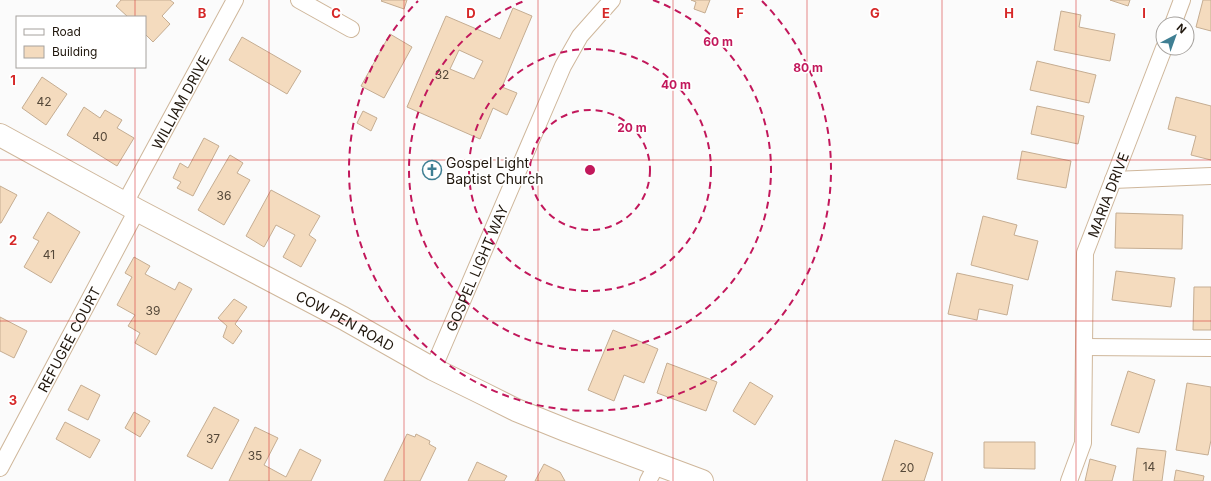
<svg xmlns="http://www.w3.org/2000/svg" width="1211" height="481" font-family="Inter,sans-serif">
  <rect width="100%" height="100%" fill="#fbfbfb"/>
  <!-- building -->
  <g fill="#f4dbbe" stroke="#c5ad92" fill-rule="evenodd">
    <polygon points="121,0 170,0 174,3 162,16 170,24 153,42 145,34 145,17 128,17 116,6"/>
    <polygon points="382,0 407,0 404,9 381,1"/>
    <polygon points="691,0 710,0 705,13 694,9 696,2"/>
    <polygon points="1110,0 1130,0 1128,6"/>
    <polygon points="1203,0 1211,0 1211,31 1196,27"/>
    <path d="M 513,8 L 532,16 L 502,87 L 517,93 L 507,115 L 493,108 L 480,139 L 407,107 L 446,16 L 500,39 ZM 459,50 L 483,61 L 474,79 L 450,69 Z"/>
    <polygon points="1061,11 1081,15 1079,27 1115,34 1110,61 1054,50"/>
    <polygon points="390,34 412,47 384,98 361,86"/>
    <polygon points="242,37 301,71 287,94 229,60"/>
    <polygon points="1037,61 1096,75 1089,103 1030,90"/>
    <polygon points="42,77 67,94 46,125 22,108"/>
    <polygon points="1176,97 1211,106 1211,160 1191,155 1196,136 1168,129"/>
    <polygon points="1037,106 1084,116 1078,144 1031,134"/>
    <polygon points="84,107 100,118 105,110 122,120 117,128 134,138 117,166 67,135"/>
    <polygon points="363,111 377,118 371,131 357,123"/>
    <polygon points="204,138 219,146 193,196 177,188 181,182 173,178 180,163 188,168"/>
    <polygon points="1022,151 1071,161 1066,188 1017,179"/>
    <polygon points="230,155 243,163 237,173 250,180 224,225 198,210"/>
    <polygon points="0,186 17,195 1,223 0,223"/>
    <polygon points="271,190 320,216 309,235 316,240 301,267 283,257 295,235 276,225 264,247 246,236"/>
    <polygon points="48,212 80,232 51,283 24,267 39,241 33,238"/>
    <polygon points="1116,213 1183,215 1182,249 1115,248"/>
    <polygon points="983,216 1017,225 1014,235 1038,241 1028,280 971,265"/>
    <polygon points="134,257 150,266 145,274 175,290 179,282 192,289 156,355 135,343 140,333 128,326 135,315 117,305 132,277 125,273"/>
    <polygon points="1116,271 1175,278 1171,307 1112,300"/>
    <polygon points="957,273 1013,285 1007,315 979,309 977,320 948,314"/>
    <polygon points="1194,287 1211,287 1211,330 1193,330"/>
    <polygon points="234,299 247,307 235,324 242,331 233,344 223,337 227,326 218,318"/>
    <polygon points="0,317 27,331 14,358 0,351"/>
    <polygon points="613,330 658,349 644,383 624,375 614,401 588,390"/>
    <polygon points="667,363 717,382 706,411 657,393"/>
    <polygon points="1128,371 1155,380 1139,433 1111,425"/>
    <polygon points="750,382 773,396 755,425 733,411"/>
    <polygon points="1187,383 1211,387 1211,440 1208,455 1176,450"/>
    <polygon points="81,385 100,395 88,420 68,410"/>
    <polygon points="214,407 239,420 212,469 187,456"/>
    <polygon points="134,412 150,421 140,437 125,428"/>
    <polygon points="65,422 100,440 90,458 56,439"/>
    <polygon points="255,427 278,438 264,465 286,477 300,449 321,460 311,481 229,481"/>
    <polygon points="407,434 415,437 416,434 430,441 429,444 436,448 420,481 384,481"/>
    <polygon points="895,440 933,453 924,481 882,481"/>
    <polygon points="984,442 1035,442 1035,469 984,468"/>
    <polygon points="1137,448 1166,451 1162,481 1133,481"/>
    <polygon points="1090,459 1116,466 1112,481 1085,481"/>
    <polygon points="477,462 507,476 504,481 468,481"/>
    <polygon points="544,464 560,472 565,481 535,481"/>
    <polygon points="1176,470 1204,476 1203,481 1174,481"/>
  </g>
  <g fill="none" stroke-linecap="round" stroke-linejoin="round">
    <!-- minor casing -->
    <g stroke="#cfb79b" stroke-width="18">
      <g id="minor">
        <polyline points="299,0 351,29"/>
        <polyline points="1173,24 1182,0"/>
        <polyline points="1113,180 1211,176"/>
        <path id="s1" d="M 125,203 L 235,0"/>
        <polyline points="1084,347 1211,348"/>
        <path id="s2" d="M 433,369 L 563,66 L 580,36 L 612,0"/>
        <path id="s3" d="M 0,468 L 137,210"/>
        <polyline points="648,481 657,464"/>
        <path id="s4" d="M 1069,481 L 1083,443 L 1085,253 L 1164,48"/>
      </g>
    </g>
    <!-- secondary casing -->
    <g stroke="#cfb79b" stroke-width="24">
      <g id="secondary">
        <path id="s5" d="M 0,135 L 137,210 L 343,318 L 433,369 L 482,393 L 516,410 L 568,431 L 702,481"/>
      </g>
    </g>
    <!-- minor -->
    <use href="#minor" stroke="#fff" stroke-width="16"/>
    <!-- secondary -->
    <use href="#secondary" stroke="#fff" stroke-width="22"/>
  </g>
  <!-- grid -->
  <path fill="none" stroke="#d62828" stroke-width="1" stroke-opacity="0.55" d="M 135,0 L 135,17M 269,0 L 269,481M 404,0 L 404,481M 538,0 L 538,481M 673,0 L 673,481M 807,0 L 807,481M 942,0 L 942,481M 1076,0 L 1076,481M 135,67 L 135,481M 0,160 L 1211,160M 0,321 L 1211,321"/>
  <!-- distance rings -->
  <g fill="none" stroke="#c2185b" stroke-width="2" stroke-dasharray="7 5">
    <circle cx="590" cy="170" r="60"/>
    <circle cx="590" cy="170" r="121"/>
    <path d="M653 0A181 181 0 1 1 527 0"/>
    <path d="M762 1A241 241 0 1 1 418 1"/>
  </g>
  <!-- icons -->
  <defs>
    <g id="church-ring" transform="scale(1)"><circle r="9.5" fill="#fff" stroke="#3f7f93" stroke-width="1.5"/><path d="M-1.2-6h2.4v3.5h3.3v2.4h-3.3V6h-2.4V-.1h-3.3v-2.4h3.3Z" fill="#3f7f93"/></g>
  </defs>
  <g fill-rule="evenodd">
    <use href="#church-ring" x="432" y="170"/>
  </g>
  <g text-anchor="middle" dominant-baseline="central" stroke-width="3.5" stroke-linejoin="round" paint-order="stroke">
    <!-- number labels -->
    <g font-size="12" fill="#554839">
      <text x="442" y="74">32</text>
      <text x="44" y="101">42</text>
      <text x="100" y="136">40</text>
      <text x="224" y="195">36</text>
      <text x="49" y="254">41</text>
      <text x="153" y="310">39</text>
      <text x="213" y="438">37</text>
      <text x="255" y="455">35</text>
      <text x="1149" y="466">14</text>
      <text x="907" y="467">20</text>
    </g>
    <!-- street labels -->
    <g font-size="14" fill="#20170d" stroke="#fff">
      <text stroke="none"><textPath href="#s1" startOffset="115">WILLIAM DRIVE</textPath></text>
      <text stroke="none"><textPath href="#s4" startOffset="293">MARIA DRIVE</textPath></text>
      <text stroke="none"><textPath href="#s2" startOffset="110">GOSPEL LIGHT WAY</textPath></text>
      <text stroke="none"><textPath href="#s5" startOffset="392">COW PEN ROAD</textPath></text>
      <text stroke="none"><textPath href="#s3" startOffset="146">REFUGEE COURT</textPath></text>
    </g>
    <!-- poi labels -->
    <g font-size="14" fill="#20170d" stroke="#fff" text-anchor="start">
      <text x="446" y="162">Gospel Light<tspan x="446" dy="16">Baptist Church</tspan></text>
    </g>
  </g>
  <g font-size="13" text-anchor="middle" font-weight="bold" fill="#d62828" stroke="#fff" stroke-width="3.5" stroke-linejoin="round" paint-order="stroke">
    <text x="202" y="18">B</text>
    <text x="336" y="18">C</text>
    <text x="471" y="18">D</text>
    <text x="606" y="18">E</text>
    <text x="740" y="18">F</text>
    <text x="875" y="18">G</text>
    <text x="1009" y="18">H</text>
    <text x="1144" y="18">I</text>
    <text x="13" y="85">1</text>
    <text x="13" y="245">2</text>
    <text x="13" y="405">3</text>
  </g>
  <circle cx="590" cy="170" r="6" fill="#c2185b" stroke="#fff" stroke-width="2"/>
  <g font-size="12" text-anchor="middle" font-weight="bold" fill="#c2185b" stroke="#fff" stroke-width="3.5" stroke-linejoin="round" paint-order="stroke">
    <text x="718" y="46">60 m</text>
    <text x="808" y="72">80 m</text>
    <text x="676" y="89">40 m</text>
    <text x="632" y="132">20 m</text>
  </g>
  <!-- legend -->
  <rect x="16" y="16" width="130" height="52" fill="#ffffff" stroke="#a6a29e"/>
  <rect x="24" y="29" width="20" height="6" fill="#ffffff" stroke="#a6a29e"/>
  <text x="52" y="36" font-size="12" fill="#20170d">Road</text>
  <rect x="24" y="46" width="20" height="12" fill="#f4dbbe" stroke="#a6a29e"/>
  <text x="52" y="56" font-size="12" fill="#20170d">Building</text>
  <!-- north arrow -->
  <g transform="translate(1175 36) rotate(41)"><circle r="19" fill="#ffffff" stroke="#a6a29e"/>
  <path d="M0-3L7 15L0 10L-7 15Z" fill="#3f7f93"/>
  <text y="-6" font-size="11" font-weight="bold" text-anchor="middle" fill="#20170d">N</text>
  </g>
</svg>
